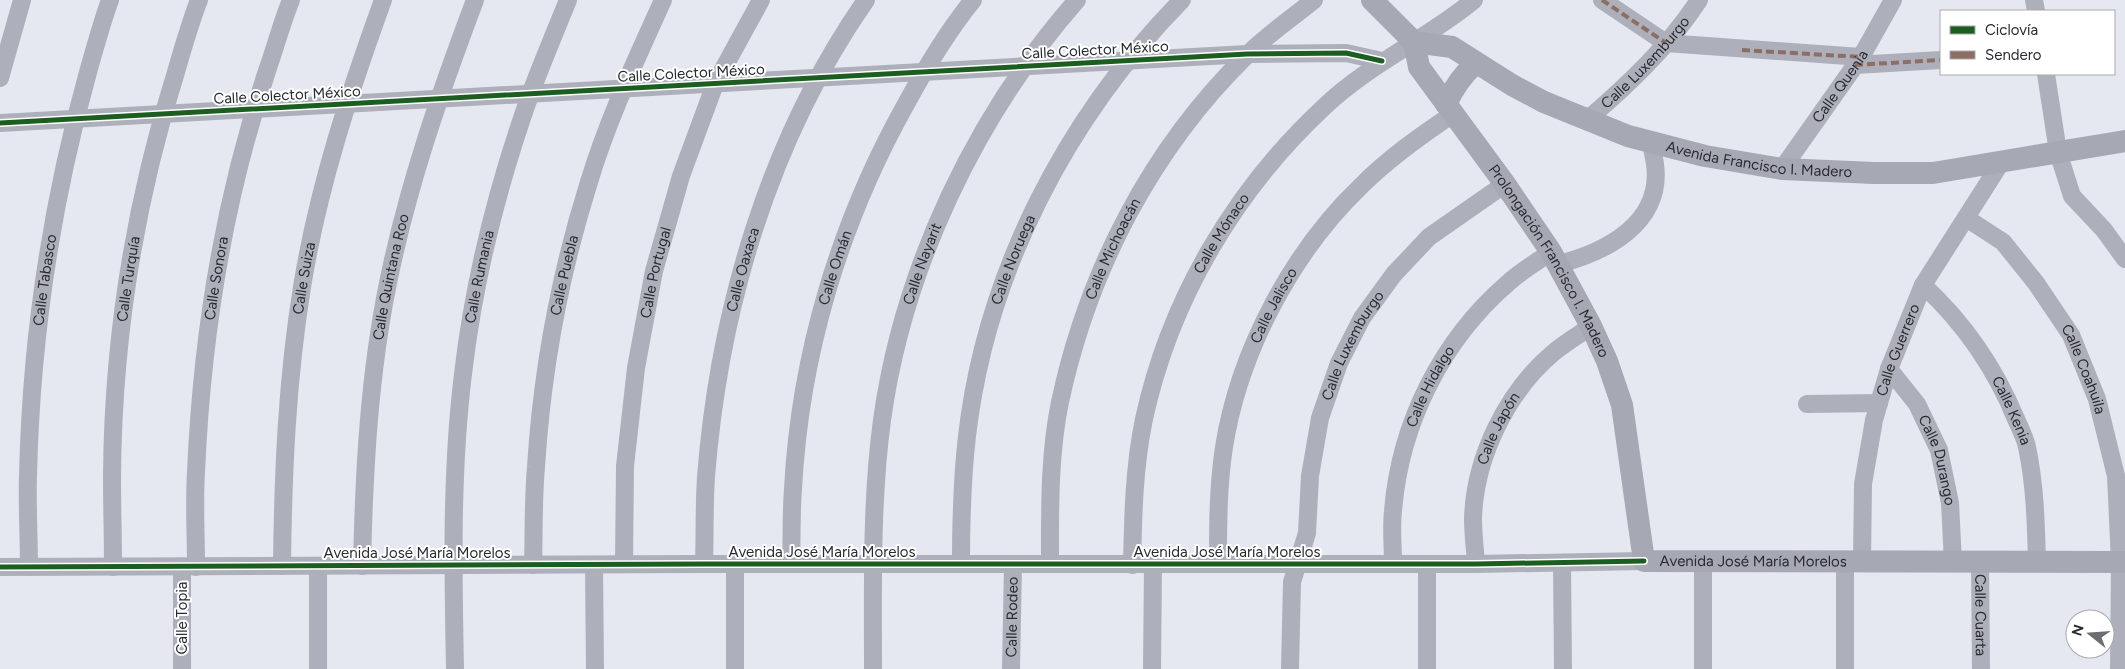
<svg xmlns="http://www.w3.org/2000/svg" width="2125" height="669" font-family="Figtree,sans-serif">
  <rect width="100%" height="100%" fill="#e5e8f0"/>
  <g fill="none" stroke-linecap="round" stroke-linejoin="round">
    <!-- minor -->
    <g stroke="#adb0ba" stroke-width="18">
      <polyline points="1602,0 1666,43 1861,57"/>
      <polyline points="2034,0 2036,11"/>
      <polyline points="1855,65 1941,60"/>
      <polyline points="2046,74 2058,152 2072,196 2104,230 2125,259"/>
      <polyline points="0,78 22,0"/>
      <path id="s1" d="M 1587,120 C 1629,84 1669,46 1699,0"/>
      <polyline points="0,123 1247,54 1346,53 1382,61"/>
      <path id="s2" d="M 1782,169 L 1861,57 L 1893,0"/>
      <path id="s3" d="M 1966,218 L 2003,242 L 2036,283 L 2071,335 L 2097,399 L 2116,476 L 2120,562 L 2119,669"/>
      <path d="M 1559,264 C 1606,252 1663,223 1655,164 C 1654,157 1652,149 1651,142"/>
      <path id="s4" d="M 1923,285 C 1963,322 1995,368 2016,419 C 2020,428 2025,438 2027,447 C 2035,485 2036,523 2037,562"/>
      <path id="s5" d="M 1889,369 L 1917,404 L 1939,450 L 1950,503 L 1953,562"/>
      <polyline points="1807,404 1879,403"/>
      <polyline points="1703,561 1703,669"/>
      <path id="s6" d="M 1862,561 L 1863,484 L 1874,420 L 1889,369 L 1923,285 L 2002,161"/>
      <path id="s7" d="M 1980,561 L 1981,669"/>
      <polyline points="1562,563 1563,669"/>
      <path id="s8" d="M 624,564 L 625,466 L 636,368 L 654,271 L 681,176 L 715,84 L 761,0"/>
      <path id="s9" d="M 704,564 C 705,535 704,506 706,477 C 719,310 769,139 866,0"/>
      <path id="s10" d="M 791,564 C 792,539 791,514 793,489 C 800,354 840,222 906,104 C 925,69 947,32 973,0"/>
      <path id="s11" d="M 961,564 C 961,521 962,479 967,436 C 986,272 1067,117 1182,0"/>
      <path id="s12" d="M 1050,564 C 1050,510 1049,455 1060,402 C 1088,271 1151,149 1247,55 C 1267,35 1292,18 1314,0"/>
      <path id="s13" d="M 1218,564 C 1218,525 1218,486 1224,447 C 1239,352 1292,252 1361,186 C 1389,158 1420,136 1453,114"/>
      <path id="s14" d="M 1393,564 C 1393,546 1391,528 1393,511 C 1400,423 1442,340 1508,283 C 1521,271 1537,262 1551,252"/>
      <path id="s15" d="M 1476,564 C 1475,549 1473,533 1473,518 C 1475,457 1507,392 1553,353 C 1565,343 1579,335 1591,326"/>
      <path id="s16" d="M 533,565 C 534,532 533,499 536,467 C 542,371 560,274 589,182 C 608,119 636,60 663,0"/>
      <polyline points="594,565 595,669"/>
      <path id="s17" d="M 1132,565 C 1133,516 1134,467 1144,419 C 1170,299 1235,190 1324,107 C 1369,64 1427,39 1474,0"/>
      <path id="s18" d="M 282,566 C 283,472 287,380 302,287 C 318,188 349,94 383,0"/>
      <path id="s19" d="M 362,566 C 364,471 369,376 388,283 C 408,185 440,93 475,0"/>
      <polyline points="0,567 704,564 1476,564 1644,561"/>
      <path id="s20" d="M 29,567 C 29,537 27,507 28,476 C 31,341 51,206 87,76 C 94,51 101,25 110,0"/>
      <path id="s21" d="M 113,567 C 113,536 112,506 112,476 C 113,340 135,202 176,72 C 183,48 190,23 199,0"/>
      <path id="s22" d="M 196,567 C 196,535 194,503 196,472 C 202,334 224,198 268,68 C 276,45 282,22 291,0"/>
      <polyline points="182,669 182,567"/>
      <polyline points="318,669 318,566"/>
      <path id="s23" d="M 455,669 C 453,571 451,472 463,374 C 474,279 498,185 530,95 C 542,63 555,32 568,0"/>
      <polyline points="735,669 735,564"/>
      <path id="s24" d="M 873,669 C 873,586 871,502 882,420 C 903,268 976,115 1077,0"/>
      <path id="s25" d="M 1011,669 L 1013,564"/>
      <polyline points="1152,669 1153,564"/>
      <path id="s26" d="M 1290,669 L 1292,582 L 1307,533 L 1310,476 L 1320,418 L 1339,363 L 1362,318 L 1394,274 L 1429,237 L 1505,184"/>
      <polyline points="1427,669 1427,564"/>
      <polyline points="1845,669 1845,561"/>
    </g>
    <!-- major -->
    <g stroke="#a6a8b4" stroke-width="22">
      <path id="s27" d="M 1372,0 L 1414,42 L 1419,67 L 1505,184 L 1551,252 L 1591,326 L 1607,361 L 1622,405 L 1644,561 L 2125,562"/>
      <path id="s28" d="M 1414,42 L 1452,47 L 1512,85 L 1544,102 L 1628,136 L 1705,156 L 1782,169 L 1874,173 L 1933,173 L 2125,141"/>
      <path d="M 1446,104 C 1454,87 1462,75 1476,63"/>
    </g>
    <!-- quiet -->
    <g stroke="#8d6e63" stroke-width="4" stroke-dasharray="8 4" stroke-linecap="butt">
      <polyline points="1602,0 1666,43"/>
      <polyline points="1742,50 1861,57"/>
      <polyline points="1855,65 1941,60"/>
    </g>
    <!-- cycleway casing -->
    <g stroke="#fff" stroke-width="8">
      <g id="cycleway">
        <polyline points="0,123 1247,54 1346,53 1382,61"/>
        <polyline points="0,567 704,564 1476,564 1644,561"/>
      </g>
    </g>
    <!-- cycleway -->
    <use href="#cycleway" stroke="#1b5e20" stroke-width="5"/>
  </g>
  <g text-anchor="middle" dominant-baseline="central" stroke-width="4" stroke-linejoin="round" paint-order="stroke">
    <!-- street labels -->
    <g font-size="15" fill="#292b30" stroke="#fff">
      <text transform="translate(1095 50) rotate(-3)">Calle Colector México</text>
      <text stroke="none"><textPath href="#s1" startOffset="82">Calle Luxemburgo</textPath></text>
      <text transform="translate(691 73) rotate(-3)">Calle Colector México</text>
      <text stroke="none"><textPath href="#s2" startOffset="101">Calle Quenia</textPath></text>
      <text transform="translate(287 95) rotate(-3)">Calle Colector México</text>
      <text stroke="none"><textPath href="#s28" startOffset="370">Avenida Francisco I. Madero</textPath></text>
      <text stroke="none"><textPath href="#s17" startOffset="349">Calle Mónaco</textPath></text>
      <text stroke="none"><textPath href="#s12" startOffset="325">Calle Michoacán</textPath></text>
      <text stroke="none"><textPath href="#s11" startOffset="311">Calle Noruega</textPath></text>
      <text stroke="none"><textPath href="#s27" startOffset="319">Prolongación Francisco I. Madero</textPath></text>
      <text stroke="none"><textPath href="#s24" startOffset="411">Calle Nayarit</textPath></text>
      <text stroke="none"><textPath href="#s10" startOffset="301">Calle Omán</textPath></text>
      <text stroke="none"><textPath href="#s9" startOffset="298">Calle Oaxaca</textPath></text>
      <text stroke="none"><textPath href="#s8" startOffset="294">Calle Portugal</textPath></text>
      <text stroke="none"><textPath href="#s16" startOffset="292">Calle Puebla</textPath></text>
      <text stroke="none"><textPath href="#s23" startOffset="394">Calle Rumania</textPath></text>
      <text stroke="none"><textPath href="#s18" startOffset="289">Calle Suiza</textPath></text>
      <text stroke="none"><textPath href="#s19" startOffset="291">Calle Quintana Roo</textPath></text>
      <text stroke="none"><textPath href="#s21" startOffset="289">Calle Turquía</textPath></text>
      <text stroke="none"><textPath href="#s22" startOffset="290">Calle Sonora</textPath></text>
      <text stroke="none"><textPath href="#s20" startOffset="288">Calle Tabasco</textPath></text>
      <text stroke="none"><textPath href="#s13" startOffset="268">Calle Jalisco</textPath></text>
      <text stroke="none"><textPath href="#s26" startOffset="334">Calle Luxemburgo</textPath></text>
      <text stroke="none"><textPath href="#s6" startOffset="216">Calle Guerrero</textPath></text>
      <text stroke="none"><textPath href="#s3" startOffset="196">Calle Coahuila</textPath></text>
      <text stroke="none"><textPath href="#s14" startOffset="184">Calle Hidalgo</textPath></text>
      <text stroke="none"><textPath href="#s4" startOffset="155">Calle Kenia</textPath></text>
      <text stroke="none"><textPath href="#s15" startOffset="140">Calle Japón</textPath></text>
      <text stroke="none"><textPath href="#s5" startOffset="105">Calle Durango</textPath></text>
      <text x="822" y="552">Avenida José María Morelos</text>
      <text x="1227" y="552">Avenida José María Morelos</text>
      <text x="417" y="553">Avenida José María Morelos</text>
      <text stroke="none"><textPath href="#s27" startOffset="748">Avenida José María Morelos</textPath></text>
      <text stroke="none"><textPath href="#s7" startOffset="54">Calle Cuarta</textPath></text>
      <text stroke="none"><textPath href="#s25" startOffset="52">Calle Rodeo</textPath></text>
      <text transform="translate(182 618) rotate(-90)">Calle Topia</text>
    </g>
  </g>
  <!-- legend -->
  <rect x="1940" y="10" width="175" height="65" fill="#ffffff" stroke="#a9aaac"/>
  <rect x="1950" y="26" width="25" height="8" fill="#1b5e20" stroke="#a9aaac"/>
  <text x="1985" y="35" font-size="15" fill="#292b30">Ciclovía</text>
  <rect x="1950" y="51" width="25" height="8" fill="#8d6e63" stroke="#a9aaac"/>
  <text x="1985" y="60" font-size="15" fill="#292b30">Sendero</text>
  <!-- north arrow -->
  <g transform="translate(2090 634) rotate(287)"><circle r="24" fill="#ffffff" stroke="#a9aaac"/>
  <path d="M0-4L9 19L0 12L-9 19Z" fill="#6b6d73"/>
  <text y="-8" font-size="14" font-weight="bold" text-anchor="middle" fill="#292b30">N</text>
  </g>
</svg>
